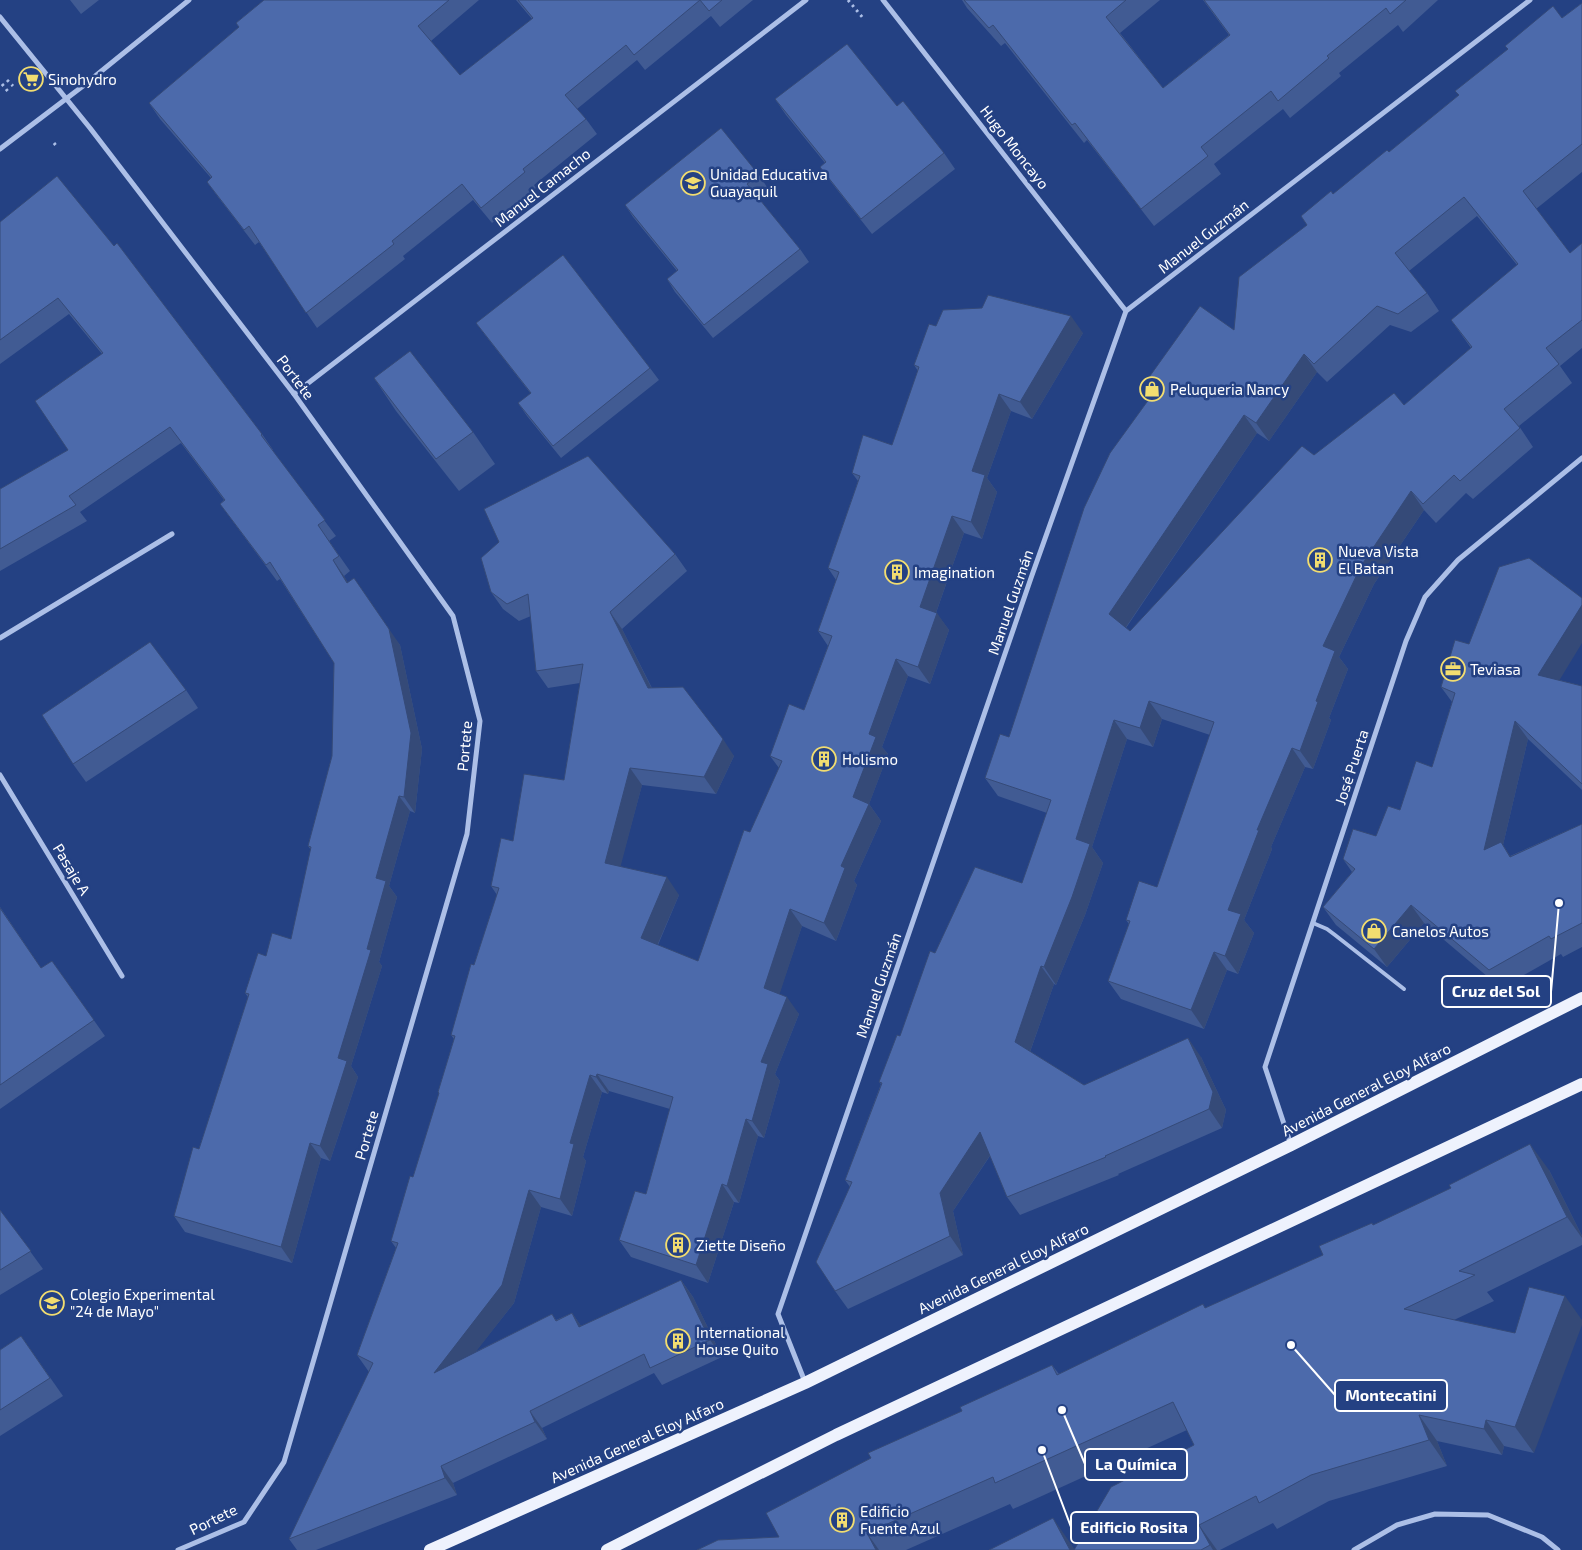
<svg xmlns="http://www.w3.org/2000/svg" width="1582" height="1550" font-family="'Exo 2',sans-serif">
  <rect width="100%" height="100%" fill="#244183"/>
  <g fill="none" stroke-linecap="round" stroke-linejoin="round">
    <!-- path -->
    <g stroke="#acbfe7" stroke-width="3" stroke-dasharray="2.5 4" stroke-linecap="butt">
      <polyline points="848,0 863,18"/>
      <polyline points="7,80 13,86"/>
      <polyline points="2,84 10,94"/>
      <polyline points="54,143 57,147"/>
    </g>
    <!-- service -->
    <polyline stroke="#acbfe7" stroke-width="4" points="1313,923 1327,929 1335,935 1404,989"/>
    <!-- minor -->
    <g stroke="#acbfe7" stroke-width="5">
      <polyline points="883,0 1126,311"/>
      <polyline points="0,17 90,128 294,394 453,616 480,721 467,834 284,1462 244,1522 178,1550"/>
      <polyline points="0,149 83,86 189,0"/>
      <polyline points="294,394 806,0"/>
      <polyline points="0,638 172,534"/>
      <polyline points="0,775 122,976"/>
      <polyline points="1291,1145 1265,1067 1406,641 1425,597 1458,560 1582,458"/>
      <polyline points="805,1382 778,1314 1031,578 1126,311 1530,0"/>
      <polyline points="1354,1550 1397,1525 1435,1514 1488,1515 1542,1537 1558,1550"/>
    </g>
    <!-- primary -->
    <g stroke="#eef2fd" stroke-width="12">
      <polyline points="430,1550 805,1383 1291,1145 1582,998"/>
      <polyline points="607,1550 836,1435 1582,1084"/>
    </g>
  </g>
  <!-- wall -->
  <g fill="#415b93" fill-rule="evenodd">
    <polygon points="70,0 99,0 81,14"/>
    <polygon points="264,0 479,0 431,41 460,75 532,19 516,0 753,0 720,27 711,16 645,70 637,60 577,109 586,119 597,134 534,185 536,188 492,223 473,200 403,256 405,259 317,328 259,242 255,245 218,197 207,182 211,178 160,119 149,103 239,27 236,23"/>
    <polygon points="962,0 1160,0 1120,33 1163,88 1229,35 1203,0 1438,0 1403,32 1398,25 1339,73 1341,76 1290,118 1283,109 1214,164 1221,174 1154,226 1087,140 1084,143 1005,43 1001,46 967,8"/>
    <path d="M 1582,3 L 1582,172 L 1536,209 L 1570,253 L 1582,243 L 1582,348 L 1560,366 L 1572,383 L 1519,426 L 1533,447 L 1473,499 L 1466,493 L 1436,523 L 1424,510 L 1374,584 L 1339,657 L 1348,669 L 1329,718 L 1331,720 L 1313,769 L 1305,767 L 1271,847 L 1272,849 L 1244,920 L 1254,933 L 1238,974 L 1227,970 L 1204,1029 L 1121,999 L 1108,981 L 1129,924 L 1126,920 L 1157,887 L 1210,735 L 1162,719 L 1153,747 L 1127,739 L 1092,847 L 1103,863 L 1085,915 L 1056,985 L 1054,984 L 1030,1052 L 1084,1085 L 1201,1057 L 1226,1110 L 1222,1128 L 1118,1174 L 1119,1175 L 1020,1215 L 1007,1197 L 990,1156 L 953,1211 L 963,1255 L 848,1309 L 835,1291 L 850,1187 L 845,1180 L 881,1084 L 879,1082 L 900,1036 L 935,953 L 1022,883 L 1047,813 L 998,796 L 985,778 L 1009,737 L 1150,398 L 1142,387 L 1234,330 L 1307,225 L 1301,216 L 1333,194 L 1389,152 L 1459,95 L 1455,91 L 1562,18 ZM 1477,216 L 1517,265 L 1451,320 L 1471,348 L 1404,405 L 1314,455 L 1130,631 L 1126,628 L 1257,433 L 1269,441 L 1317,372 L 1327,382 L 1390,325 L 1411,332 L 1439,311 L 1427,293 L 1409,271 Z"/>
    <polygon points="775,99 897,106 944,153 955,169 872,234 831,182 820,167 825,163 786,115"/>
    <polygon points="759,175 767,187 756,195 800,249 809,262 713,338 675,292 667,279 677,271 633,217 625,205"/>
    <polygon points="0,222 262,434 273,450 272,451 336,536 329,541 350,571 344,576 347,582 400,645 422,749 415,813 410,811 389,886 397,897 379,962 382,966 351,1066 358,1077 330,1161 321,1158 292,1263 185,1232 174,1216 199,1149 248,997 245,993 266,956 291,939 311,850 308,846 332,756 334,663 280,579 277,581 231,519 220,504 224,500 181,443 80,512 87,521 0,571 0,489 68,450 102,354 69,314 0,364"/>
    <polygon points="476,323 650,368 659,380 561,458 527,416 518,403 531,394 485,335"/>
    <polygon points="936,326 1083,333 1032,419 1011,411 987,478 997,492 982,539 964,533 936,613 949,630 930,684 908,676 882,747 888,754 869,804 881,821 854,881 857,885 836,941 802,926 779,994 799,1014 775,1074 780,1081 764,1138 758,1136 739,1203 734,1202 708,1283 631,1257 619,1240 646,1194 670,1109 609,1091 608,1094 602,1092 583,1157 586,1161 572,1216 541,1207 514,1303 475,1352 552,1314 556,1320 572,1313 581,1326 681,1280 693,1297 722,1357 662,1385 654,1373 542,1428 547,1439 453,1483 457,1495 316,1550 297,1550 289,1539 369,1372 357,1355 396,1248 391,1241 413,1177 439,1094 438,1092 454,1039 451,1035 497,895 491,886 513,841 564,780 580,683 548,688 536,671 531,616 519,621 503,609 491,592 675,554 687,571 622,629 652,688 734,756 716,794 642,785 620,866 679,895 658,945 698,961 750,832 779,768 770,756 804,710 828,646 818,631 836,580 828,568 858,481 852,473 892,445 918,371 914,365"/>
    <polygon points="374,378 473,432 495,464 459,491 396,411"/>
    <polygon points="1559,680 1582,686 1582,790 1528,739 1503,845 1510,856 1582,824 1582,947 1563,957 1561,954 1501,988 1424,923 1387,967 1336,925 1323,907 1352,872 1343,859 1376,836 1400,810 1432,767 1452,702 1441,687"/>
    <polygon points="186,690 198,708 86,782 73,764"/>
    <polygon points="0,907 41,968 52,961 105,1036 0,1109"/>
    <polygon points="1549,1170 1582,1236 1582,1245 1487,1292 1494,1301 1454,1320 1534,1453 1504,1446 1502,1455 1437,1441 1447,1466 1329,1501 1277,1529 1273,1523 1220,1550 989,1550 1071,1544 1074,1550 1194,1445 1187,1430 1013,1509 1010,1504 906,1550 697,1550 779,1537 962,1411 1052,1365 1059,1374 1323,1255 1374,1225"/>
    <polygon points="0,1210 43,1269 0,1295"/>
    <polygon points="21,1336 63,1396 0,1436 0,1350"/>
  </g>
  <!-- shaded-wall -->
  <g fill="#354a78">
    <polygon points="1071,316 1083,333 1032,419 1020,402"/>
    <polygon points="1304,354 1317,372 1269,441 1256,423"/>
    <polygon points="999,394 1011,411 987,478 997,492 982,539 971,522 972,471"/>
    <polygon points="1244,415 1257,433 1122,633 1109,614"/>
    <polygon points="1411,491 1424,510 1374,584 1339,657 1348,669 1329,718 1331,720 1313,769 1300,751 1316,701 1323,646 1361,566"/>
    <polygon points="952,516 964,533 932,624 920,607"/>
    <polygon points="333,560 344,576 358,598 347,583"/>
    <polygon points="354,578 400,645 422,749 415,813 404,797"/>
    <polygon points="1582,605 1582,643 1551,694 1538,675"/>
    <polygon points="610,612 622,629 660,705 648,688"/>
    <polygon points="937,613 949,630 930,684 918,667"/>
    <polygon points="896,659 908,676 882,747 888,754 868,807 869,804 881,821 854,881 857,885 836,941 824,923 841,866 853,797 869,734"/>
    <polygon points="1149,701 1162,719 1153,747 1140,728"/>
    <polygon points="1114,720 1127,739 1092,847 1103,863 1085,915 1056,985 1044,967 1076,839"/>
    <polygon points="1515,721 1528,739 1503,845 1513,860 1484,850"/>
    <polygon points="723,739 734,756 716,794 704,777"/>
    <polygon points="1292,748 1305,767 1271,847 1272,849 1244,920 1254,933 1238,974 1225,956 1228,910 1257,830"/>
    <polygon points="630,768 642,785 617,880 605,863"/>
    <polygon points="399,796 410,811 389,886 397,897 379,962 382,966 351,1066 358,1077 330,1161 320,1146 376,878"/>
    <polygon points="667,877 679,895 653,955 641,938"/>
    <polygon points="1411,905 1424,923 1387,967 1374,949"/>
    <polygon points="790,909 802,926 776,1005 764,988"/>
    <polygon points="1214,952 1227,970 1204,1029 1191,1010"/>
    <polygon points="1041,966 1054,984 1027,1060 1015,1042"/>
    <polygon points="787,997 799,1014 775,1074 780,1081 764,1138 752,1121 761,1062"/>
    <polygon points="1188,1038 1201,1057 1226,1110 1222,1128 1209,1109"/>
    <polygon points="597,1074 609,1091 608,1094 596,1077"/>
    <polygon points="590,1075 602,1092 583,1157 586,1161 572,1216 560,1199 570,1143"/>
    <polygon points="746,1119 758,1136 739,1203 727,1186"/>
    <polygon points="980,1132 993,1151 953,1211 963,1255 950,1236 940,1193"/>
    <polygon points="310,1143 321,1158 292,1263 281,1247"/>
    <polygon points="1530,1144 1549,1170 1582,1236 1582,1238 1567,1217"/>
    <polygon points="722,1184 734,1202 708,1283 696,1265"/>
    <polygon points="529,1190 541,1207 514,1303 446,1390 434,1373"/>
    <polygon points="681,1280 693,1297 722,1357 710,1340"/>
    <polygon points="1565,1296 1582,1320 1582,1325 1534,1453 1515,1427"/>
    <polygon points="572,1313 584,1330 579,1327"/>
    <polygon points="530,1411 542,1428 547,1439 535,1422"/>
    <polygon points="1419,1415 1437,1441 1447,1466 1429,1440"/>
    <polygon points="1486,1420 1504,1446 1502,1455 1484,1429"/>
    <polygon points="441,1466 453,1483 457,1495 445,1478"/>
    <polygon points="1053,1518 1071,1544 1075,1550 1070,1550"/>
    <polygon points="1199,1525 1217,1550 1213,1550 1210,1545"/>
    <polygon points="867,1533 879,1550 876,1550"/>
  </g>
  <!-- building -->
  <g fill="#4c6aab" stroke="#354a78" fill-rule="evenodd">
    <polygon points="264,0 449,0 418,26 460,75 533,18 518,0 700,0 634,55 626,45 565,95 586,119 523,169 525,172 481,208 462,184 392,241 394,244 306,313 249,226 244,230 207,182 212,177 149,103 239,27 236,23"/>
    <polygon points="700,0 722,0 709,11"/>
    <polygon points="964,0 1126,0 1106,17 1163,88 1230,35 1204,0 1406,0 1390,14 1386,8 1327,56 1329,58 1278,101 1271,91 1201,147 1208,156 1141,209 1075,123 1072,125 993,25 989,28"/>
    <path d="M 1582,3 L 1582,144 L 1523,191 L 1570,253 L 1582,243 L 1582,320 L 1546,348 L 1559,364 L 1504,409 L 1520,428 L 1460,481 L 1454,475 L 1423,504 L 1411,491 L 1361,566 L 1323,646 L 1335,651 L 1316,701 L 1318,702 L 1300,751 L 1292,748 L 1257,830 L 1259,830 L 1228,910 L 1241,914 L 1225,956 L 1214,952 L 1191,1010 L 1108,981 L 1130,921 L 1126,920 L 1139,881 L 1157,887 L 1214,722 L 1149,701 L 1140,728 L 1114,720 L 1076,839 L 1090,844 L 1072,897 L 1044,967 L 1041,966 L 1015,1042 L 1084,1085 L 1188,1038 L 1213,1092 L 1209,1109 L 1105,1156 L 1106,1157 L 1007,1197 L 980,1132 L 940,1193 L 950,1236 L 835,1291 L 816,1262 L 852,1182 L 845,1180 L 882,1083 L 879,1082 L 897,1035 L 900,1036 L 930,951 L 935,953 L 975,867 L 1022,883 L 1051,800 L 985,778 L 1000,734 L 1009,737 L 1084,508 L 1110,453 L 1152,395 L 1142,387 L 1200,306 L 1234,330 L 1239,277 L 1307,225 L 1301,216 L 1331,191 L 1333,194 L 1387,150 L 1389,152 L 1459,95 L 1455,91 L 1508,49 L 1505,46 L 1553,6 L 1562,18 ZM 1464,197 L 1518,264 L 1451,320 L 1472,347 L 1404,405 L 1394,393 L 1314,455 L 1302,446 L 1130,631 L 1109,614 L 1244,415 L 1256,423 L 1304,354 L 1314,364 L 1377,306 L 1398,314 L 1427,293 L 1395,253 Z"/>
    <polygon points="847,44 897,106 903,101 944,153 861,219 820,167 826,162 775,99"/>
    <polygon points="721,128 759,175 747,184 800,249 704,325 667,279 678,270 625,205"/>
    <polygon points="57,176 114,246 117,243 262,434 261,435 325,520 318,525 339,556 333,560 347,583 354,578 389,629 411,733 404,797 399,796 376,878 386,881 367,949 371,950 338,1058 347,1061 320,1146 310,1143 281,1247 174,1216 193,1147 199,1149 249,994 245,993 258,953 266,956 272,933 291,939 311,847 308,846 332,756 334,663 270,562 266,565 220,504 225,500 170,427 69,496 76,505 0,549 0,489 68,450 35,401 103,353 58,298 0,340 0,222"/>
    <polygon points="563,255 650,368 553,446 518,403 531,393 476,323"/>
    <polygon points="988,295 1071,316 1020,402 999,394 972,471 985,475 971,522 952,516 920,607 937,613 918,667 896,659 869,734 876,737 853,797 869,804 841,866 845,868 824,923 790,909 764,988 787,997 761,1062 768,1064 752,1121 746,1119 727,1186 722,1184 696,1265 619,1240 635,1191 646,1194 673,1097 597,1074 596,1077 590,1075 570,1143 574,1144 560,1199 529,1190 502,1285 434,1373 552,1314 556,1321 572,1313 579,1327 681,1280 710,1340 650,1368 644,1354 530,1411 535,1422 441,1466 445,1478 289,1539 373,1363 357,1355 398,1243 391,1241 410,1176 413,1177 439,1093 438,1092 455,1036 451,1035 471,964 474,965 499,888 491,886 501,838 513,841 524,774 564,780 583,664 536,671 528,594 507,604 491,592 481,558 499,542 484,509 588,456 675,554 610,612 648,688 683,687 723,739 704,777 630,768 605,863 667,877 641,938 698,961 744,830 750,832 782,761 770,756 789,704 804,710 832,636 818,631 839,572 828,568 860,476 852,473 863,435 892,445 919,367 914,365 929,324 936,326 943,310 982,308"/>
    <polygon points="410,351 473,432 436,459 374,378"/>
    <polygon points="1529,558 1582,598 1582,605 1538,675 1582,686 1582,784 1515,721 1484,850 1501,842 1510,857 1582,824 1582,923 1551,939 1549,936 1489,970 1411,905 1374,949 1323,907 1355,869 1343,859 1353,829 1376,836 1388,806 1400,810 1416,761 1432,767 1455,693 1441,687 1455,640 1469,644 1499,567"/>
    <polygon points="150,642 186,690 73,764 42,715"/>
    <polygon points="0,908 41,968 52,961 94,1020 0,1085"/>
    <polygon points="1530,1144 1567,1217 1459,1271 1475,1275 1404,1309 1515,1333 1529,1287 1565,1296 1515,1427 1486,1420 1484,1429 1419,1415 1429,1440 1311,1475 1259,1503 1256,1496 1199,1525 1210,1545 1201,1550 1074,1550 1111,1487 1194,1445 1173,1402 995,1483 993,1477 867,1533 876,1550 697,1550 718,1540 779,1537 766,1513 871,1458 868,1453 962,1411 960,1407 1052,1365 1057,1375 1203,1304 1205,1308 1323,1255 1319,1246 1372,1223 1373,1225 1451,1188 1449,1185"/>
    <polygon points="0,1210 31,1251 0,1270"/>
    <polygon points="21,1336 50,1378 0,1410 0,1350"/>
    <polygon points="1053,1518 1070,1550 989,1550"/>
  </g>
  <!-- icons -->
  <defs>
    <g id="supermarket-ring" transform="scale(1.25)"><circle r="9.5" fill="#244183" stroke="#f2dd70" stroke-width="1.5"/><path d="M-6-5.5h2.5l.6 2H6L4.5 2H-2.5L-4.4-4H-6ZM-1.5 3.2a1.3 1.3 0 1 0 .1 0ZM3 3.2a1.3 1.3 0 1 0 .1 0Z" fill="#f2dd70"/></g>
    <g id="school-ring" transform="scale(1.25)"><circle r="9.5" fill="#244183" stroke="#f2dd70" stroke-width="1.5"/><path d="M0-5L7-2L0 1L-7-2ZM-4 1L0 2.5L4 1V4Q0 6-4 4Z" fill="#f2dd70"/></g>
    <g id="shop-ring" transform="scale(1.25)"><circle r="9.5" fill="#244183" stroke="#f2dd70" stroke-width="1.5"/><path d="M-5-2.5h2.3a2.7 3.5 0 0 1 5.4 0H5L5.5 6h-11ZM-1.5-2.5h3a1.5 2.3 0 0 0-3 0Z" fill="#f2dd70"/></g>
    <g id="building-ring" transform="scale(1.25)"><circle r="9.5" fill="#244183" stroke="#f2dd70" stroke-width="1.5"/><path d="M-4-6H4V6H1V3H-1V6H-4ZM-2.5-4.3h1.7v1.8h-1.7ZM.8-4.3h1.7v1.8H.8ZM-2.5-1h1.7V.8h-1.7ZM.8-1h1.7V.8H.8Z" fill="#f2dd70"/></g>
    <g id="office-ring" transform="scale(1.25)"><circle r="9.5" fill="#244183" stroke="#f2dd70" stroke-width="1.5"/><path d="M-6-3h4V-5.5h4V-3h4V5H-6ZM-1-4.5V-3h2v-1.5ZM-6 0V1H6V0Z" fill="#f2dd70"/></g>
    <g id="university-ring" transform="scale(1.25)"><circle r="9.5" fill="#244183" stroke="#f2dd70" stroke-width="1.5"/><path d="M0-5L7-2L0 1L-7-2ZM-4 1L0 2.5L4 1V4Q0 6-4 4Z" fill="#f2dd70"/></g>
  </defs>
  <g fill-rule="evenodd">
    <use href="#supermarket-ring" x="31" y="79"/>
    <use href="#school-ring" x="693" y="183"/>
    <use href="#shop-ring" x="1152" y="389"/>
    <use href="#building-ring" x="1320" y="560"/>
    <use href="#building-ring" x="897" y="572"/>
    <use href="#office-ring" x="1453" y="669"/>
    <use href="#building-ring" x="824" y="759"/>
    <use href="#shop-ring" x="1374" y="931"/>
    <use href="#building-ring" x="678" y="1245"/>
    <use href="#university-ring" x="52" y="1303"/>
    <use href="#building-ring" x="678" y="1341"/>
    <use href="#building-ring" x="842" y="1520"/>
  </g>
  <g text-anchor="middle" dominant-baseline="central" stroke-width="5" stroke-linejoin="round" paint-order="stroke">
    <!-- poi labels -->
    <g font-size="15" fill="#fff" stroke="#244183" text-anchor="start">
      <text x="48" y="79">Sinohydro</text>
      <text x="710" y="174">Unidad Educativa<tspan x="710" dy="17">Guayaquil</tspan></text>
      <text x="1170" y="389">Peluqueria Nancy</text>
      <text x="1338" y="551">Nueva Vista<tspan x="1338" dy="17">El Batan</tspan></text>
      <text x="914" y="572">Imagination</text>
      <text x="1470" y="669">Teviasa</text>
      <text x="842" y="759">Holismo</text>
      <text x="1392" y="931">Canelos Autos</text>
      <text x="696" y="1245">Ziette Diseño</text>
      <text x="70" y="1294">Colegio Experimental<tspan x="70" dy="17">"24 de Mayo"</tspan></text>
      <text x="696" y="1332">International<tspan x="696" dy="17">House Quito</tspan></text>
      <text x="860" y="1511">Edificio<tspan x="860" dy="17">Fuente Azul</tspan></text>
    </g>
    <!-- street labels -->
    <g font-size="15" fill="#fff" stroke="#244183">
      <text transform="translate(1015 147) rotate(52)">Hugo Moncayo</text>
      <text transform="translate(542 187) rotate(-38)">Manuel Camacho</text>
      <text transform="translate(1203 236) rotate(-38)">Manuel Guzmán</text>
      <text transform="translate(296 377) rotate(53)">Portete</text>
      <text transform="translate(1010 602) rotate(-71)">Manuel Guzmán</text>
      <text transform="translate(464 746) rotate(-85)">Portete</text>
      <text transform="translate(1351 767) rotate(-72)">José Puerta</text>
      <text transform="translate(72 869) rotate(59)">Pasaje A</text>
      <text transform="translate(878 985) rotate(-71)">Manuel Guzmán</text>
      <text transform="translate(1366 1089) rotate(-27)">Avenida General Eloy Alfaro</text>
      <text transform="translate(366 1135) rotate(-74)">Portete</text>
      <text transform="translate(1003 1268) rotate(-26)">Avenida General Eloy Alfaro</text>
      <text transform="translate(637 1440) rotate(-24)">Avenida General Eloy Alfaro</text>
      <text transform="translate(213 1519) rotate(-26)">Portete</text>
    </g>
  </g>
  <!-- callouts -->
  <path fill="none" stroke="#fff" stroke-width="2" d="M1559 903L1551 992M1291 1345L1335 1395M1062 1410L1085 1464M1042 1450L1071 1527"/>
  <g fill="#fff" stroke="#244183" stroke-width="2">
    <circle cx="1559" cy="903" r="5"/>
    <circle cx="1291" cy="1345" r="5"/>
    <circle cx="1062" cy="1410" r="5"/>
    <circle cx="1042" cy="1450" r="5"/>
  </g>
  <g fill="#244183" stroke="#fff" stroke-width="2">
    <rect x="1442" y="976" width="109" height="31" rx="5"/>
    <rect x="1335" y="1380" width="112" height="31" rx="5"/>
    <rect x="1085" y="1449" width="102" height="31" rx="5"/>
    <rect x="1071" y="1512" width="127" height="31" rx="5"/>
  </g>
  <g font-size="16" text-anchor="middle" font-weight="bold" fill="#fff">
    <text x="1496" y="997">Cruz del Sol</text>
    <text x="1391" y="1401">Montecatini</text>
    <text x="1136" y="1470">La Química</text>
    <text x="1134" y="1533">Edificio Rosita</text>
  </g>
</svg>
